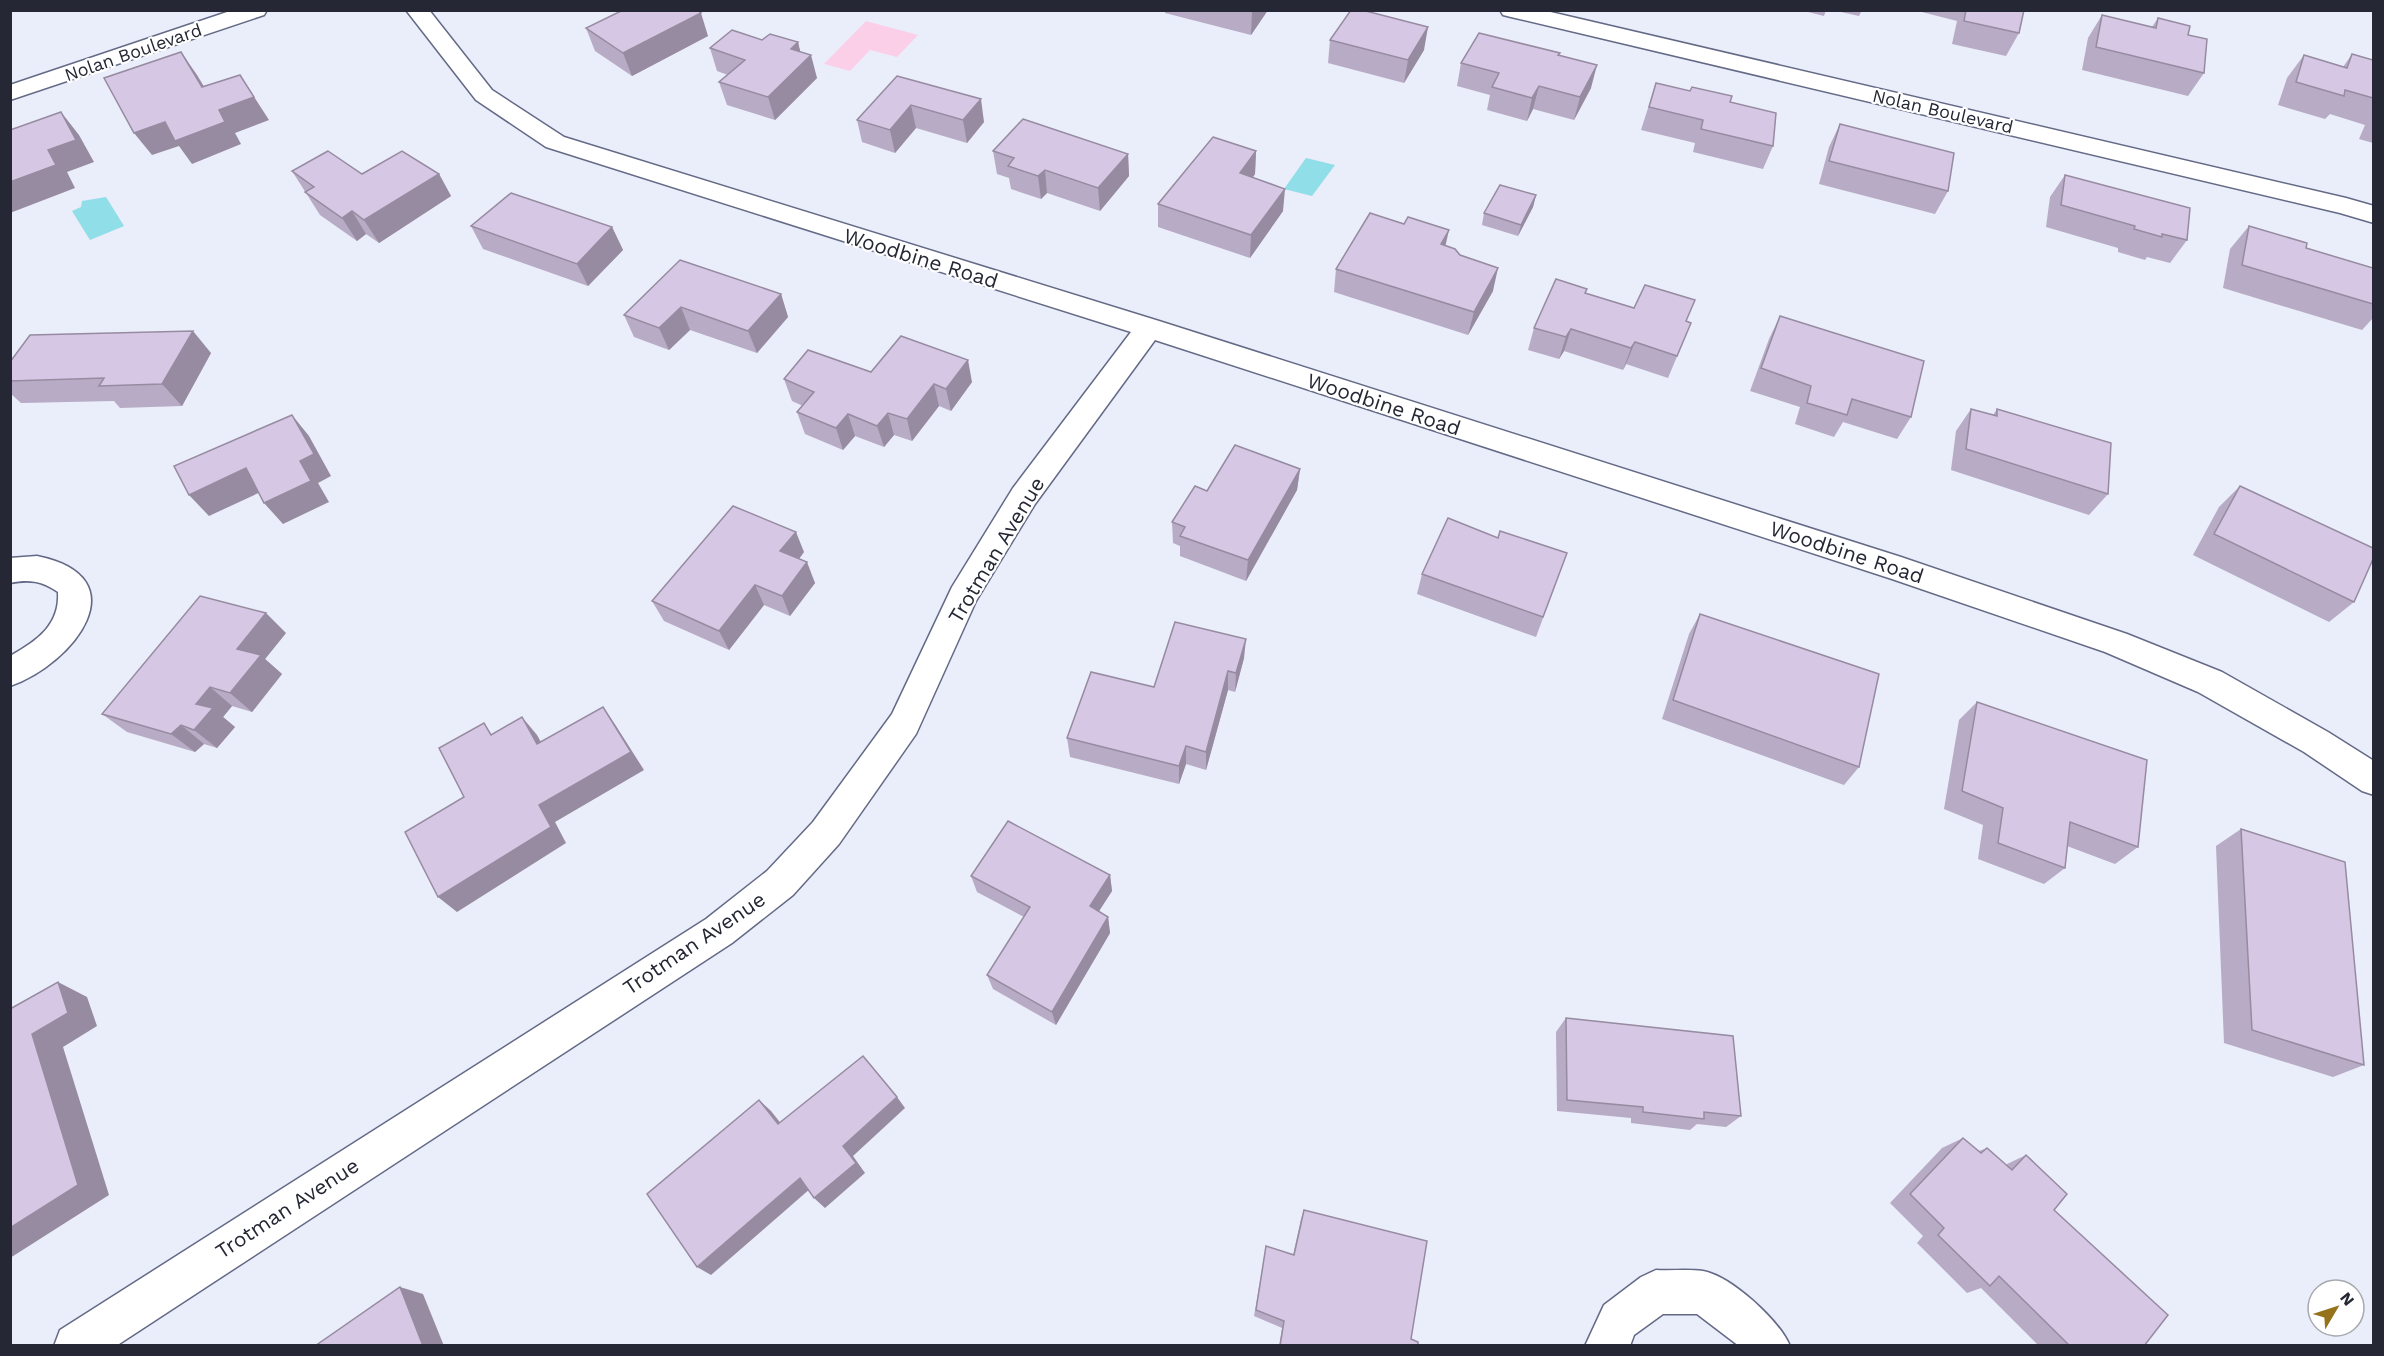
<svg xmlns="http://www.w3.org/2000/svg" width="2384" height="1356" font-family="'Work Sans',sans-serif">
  <rect width="100%" height="100%" fill="#eaedfa"/>
  <!-- green -->
  <polygon fill="#fccfe9" points="866,21 918,35 897,57 870,50 850,71 824,64"/>
  <!-- water -->
  <g fill="#90dee7">
    <polygon points="1306,158 1335,165 1312,196 1284,189"/>
    <polygon points="106,197 124,226 90,240 72,211 81,207 82,201"/>
  </g>
  <g fill="none" stroke-linecap="round" stroke-linejoin="round">
    <!-- minor casing -->
    <g stroke="#646a86" stroke-width="3">
      <g id="minor">
        <polygon points="233,10 267,10 264,15 10,100 10,85"/>
        <polygon points="406,10 429,10 492,90 564,137 1159,321 1901,557 2127,634 2222,672 2328,732 2374,761 2374,795 2362,791 2304,752 2198,692 2105,652 1892,579 1155,340 1035,504 976,601 916,734 839,844 793,895 732,943 116,1346 54,1346 60,1330 706,919 767,871 813,822 892,714 952,587 1013,488 1131,332 546,147 476,100"/>
        <polygon points="1500,10 1542,10 2346,198 2374,206 2374,223 2340,213 1511,17 1503,15"/>
        <path d="M 37,556 C 141,577 74,664 10,686 L 10,656 C 37,641 60,625 58,592 C 41,581 30,579 10,583 L 10,558 Z"/>
        <path d="M 1656,1270 C 1671,1271 1688,1269 1703,1271 C 1731,1276 1779,1320 1790,1346 L 1739,1346 L 1697,1314 L 1663,1314 L 1634,1335 L 1630,1346 L 1585,1346 L 1604,1305 L 1641,1277 Z"/>
      </g>
    </g>
    <!-- minor -->
    <use href="#minor" fill="#fff" fill-rule="evenodd"/>
  </g>
  <!-- wall -->
  <g fill="#b8abc5">
    <polygon points="1165,10 1268,10 1251,35 1165,13"/>
    <polygon points="1800,10 1826,10 1824,16"/>
    <polygon points="1832,10 1862,10 1859,16"/>
    <polygon points="1914,10 2024,10 2019,33 2006,56 1952,44 1957,21"/>
    <polygon points="2102,15 2152,27 2158,18 2188,35 2204,73 2188,96 2082,70 2088,38"/>
    <polygon points="586,28 708,36 632,76 595,51"/>
    <polygon points="762,40 798,42 800,52 817,78 775,120 727,105 719,82 728,75 717,71 710,48"/>
    <polygon points="1330,40 1424,50 1404,83 1328,63"/>
    <polygon points="1560,53 1559,56 1591,88 1574,120 1533,109 1527,121 1487,110 1490,95 1457,86 1461,63"/>
    <polygon points="2352,54 2373,60 2373,143 2359,139 2365,125 2330,114 2325,119 2278,105 2287,78 2304,55 2343,67"/>
    <polygon points="897,76 984,122 967,143 916,128 895,153 862,142 857,120"/>
    <polygon points="1656,83 1730,102 1773,146 1763,169 1693,152 1695,143 1641,130"/>
    <polygon points="1840,124 1948,191 1935,214 1819,184 1829,147"/>
    <polygon points="993,151 1128,154 1129,176 1100,211 1047,193 1041,199 1011,189 1009,178 997,174"/>
    <polygon points="1256,151 1255,174 1253,177 1283,211 1250,258 1158,227 1158,204"/>
    <polygon points="292,171 362,174 439,174 451,196 379,243 366,234 357,241 320,215"/>
    <polygon points="2065,175 2187,240 2170,263 2147,257 2145,260 2118,252 2118,248 2046,227 2050,197"/>
    <polygon points="1536,195 1533,207 1518,236 1482,225 1484,213"/>
    <polygon points="471,226 612,227 623,250 588,286 483,249"/>
    <polygon points="2249,226 2306,248 2373,268 2373,318 2362,330 2223,288 2230,249"/>
    <polygon points="1445,246 1493,291 1468,335 1334,292 1336,269"/>
    <polygon points="1587,289 1586,293 1634,308 1691,323 1668,378 1626,364 1623,370 1564,351 1559,359 1528,350 1534,328"/>
    <polygon points="781,294 788,317 757,353 690,330 669,350 634,337 624,315"/>
    <polygon points="1780,316 1911,417 1897,439 1843,422 1834,437 1795,424 1800,407 1750,391 1769,339"/>
    <polygon points="211,353 182,406 120,408 114,401 21,403 10,393 10,362"/>
    <polygon points="871,372 972,382 951,411 939,406 912,441 894,435 884,447 855,436 843,450 805,434 797,412 803,406 792,401 784,379"/>
    <polygon points="1971,409 1993,415 1997,409 2108,494 2089,515 1951,470 1956,431"/>
    <polygon points="1300,469 1297,490 1246,581 1180,556 1180,546 1173,543 1172,522 1207,491"/>
    <polygon points="2240,486 2354,602 2329,622 2193,555 2219,507"/>
    <polygon points="1498,538 1567,553 1536,637 1417,594 1422,574"/>
    <polygon points="804,552 799,559 815,583 790,616 764,605 729,650 664,621 652,601"/>
    <polygon points="1700,614 1859,767 1844,785 1662,719 1689,634"/>
    <polygon points="286,633 265,659 282,674 252,712 232,706 223,717 235,727 217,748 204,744 195,752 127,732 102,714"/>
    <polygon points="1244,658 1235,692 1228,690 1206,770 1186,764 1179,784 1070,757 1067,738 1154,687"/>
    <polygon points="1977,702 2138,847 2115,864 2067,846 2065,868 2044,884 1978,859 1983,825 1944,809 1959,720"/>
    <polygon points="2241,829 2364,1065 2333,1077 2224,1043 2216,846"/>
    <polygon points="1110,875 1112,891 1099,911 1108,917 1110,933 1056,1025 993,989 987,975 1024,917 977,892 971,876"/>
    <polygon points="1566,1018 1741,1116 1726,1127 1697,1124 1690,1130 1631,1123 1631,1118 1557,1111 1556,1032"/>
    <polygon points="1963,1138 1979,1151 1987,1148 2005,1165 2026,1155 2054,1210 2144,1346 2039,1346 1981,1288 1967,1293 1917,1243 1923,1236 1890,1203 1942,1148"/>
    <polygon points="1304,1210 1411,1339 1418,1346 1279,1346 1282,1328 1254,1316 1266,1246 1293,1255 1301,1219"/>
  </g>
  <!-- shaded-wall -->
  <g fill="#968ba0">
    <polygon points="1253,10 1268,10 1251,35 1252,12"/>
    <polygon points="701,13 708,36 632,76 623,53"/>
    <polygon points="1428,27 1424,50 1404,83 1408,60"/>
    <polygon points="798,42 803,63 811,55 817,78 775,120 768,97 791,49"/>
    <polygon points="181,52 197,75 218,110 202,87"/>
    <polygon points="1597,65 1591,88 1574,120 1580,97"/>
    <polygon points="240,75 269,120 235,133 241,144 192,164 179,146 152,155 134,133 165,122 219,110"/>
    <polygon points="1539,86 1533,109 1527,121 1532,98"/>
    <polygon points="981,99 984,122 967,143 963,120"/>
    <polygon points="911,105 916,128 895,153 890,130"/>
    <polygon points="61,112 79,135 94,162 67,172 75,188 10,213 10,182 48,150"/>
    <polygon points="1256,151 1255,174 1240,196 1240,173"/>
    <polygon points="1128,154 1129,176 1100,211 1098,188"/>
    <polygon points="1045,170 1047,193 1041,199 1038,176"/>
    <polygon points="439,174 451,196 379,243 364,220"/>
    <polygon points="1285,189 1283,211 1250,258 1251,235"/>
    <polygon points="1536,195 1533,207 1518,236 1521,225"/>
    <polygon points="352,211 366,234 357,241 342,218"/>
    <polygon points="612,227 623,250 588,286 577,264"/>
    <polygon points="1449,230 1444,252 1441,244"/>
    <polygon points="1498,268 1493,291 1468,335 1474,312"/>
    <polygon points="781,294 788,317 757,353 748,331"/>
    <polygon points="681,307 690,330 669,350 659,328"/>
    <polygon points="1571,329 1564,351 1559,359 1566,337"/>
    <polygon points="193,331 211,353 182,406 162,384"/>
    <polygon points="1635,342 1626,364 1623,370 1631,348"/>
    <polygon points="968,360 972,382 951,411 946,389"/>
    <polygon points="934,384 939,406 912,441 907,419"/>
    <polygon points="888,413 894,435 884,447 877,426"/>
    <polygon points="848,414 855,436 843,450 836,428"/>
    <polygon points="292,415 309,436 331,476 318,483 329,502 283,524 264,503 300,461"/>
    <polygon points="246,468 265,490 209,516 189,495"/>
    <polygon points="1300,469 1297,490 1246,581 1248,560"/>
    <polygon points="796,532 804,552 789,572 780,551"/>
    <polygon points="807,562 815,583 790,616 782,596"/>
    <polygon points="755,585 764,605 729,650 719,631"/>
    <polygon points="266,613 286,633 265,659 282,674 252,712 230,693 237,649"/>
    <polygon points="1246,639 1244,658 1235,692 1236,673"/>
    <polygon points="1228,671 1228,690 1206,770 1206,752"/>
    <polygon points="210,687 232,706 223,717 235,727 217,748 194,730 196,704"/>
    <polygon points="603,707 616,726 644,770 555,822 566,843 457,912 438,897 539,805"/>
    <polygon points="522,717 537,735 552,762 537,744"/>
    <polygon points="181,725 204,744 195,752 171,734"/>
    <polygon points="1186,746 1186,764 1179,784 1179,766"/>
    <polygon points="1110,875 1112,891 1092,922 1090,906"/>
    <polygon points="1108,917 1110,933 1056,1025 1052,1012"/>
    <polygon points="58,982 87,997 97,1026 63,1047 109,1195 10,1258 10,1228 32,1034"/>
    <polygon points="897,1097 905,1108 853,1156 865,1173 825,1208 814,1198 843,1146"/>
    <polygon points="759,1100 771,1111 790,1135 778,1124"/>
    <polygon points="800,1178 811,1188 711,1275 697,1267"/>
    <polygon points="400,1287 423,1294 444,1346 423,1346"/>
  </g>
  <!-- building -->
  <g fill="#d6c7e5" stroke="#968ba0" stroke-width="1.5">
    <polygon points="623,10 697,10 701,13 623,53 586,28"/>
    <polygon points="1351,10 1362,10 1428,27 1408,60 1330,40"/>
    <polygon points="1966,10 2024,10 2019,33 1964,21"/>
    <polygon points="2102,15 2156,28 2158,18 2190,26 2188,35 2207,39 2204,73 2096,47"/>
    <polygon points="732,30 762,40 770,34 798,42 791,49 811,55 768,97 719,82 745,60 710,48"/>
    <polygon points="1479,33 1560,53 1558,55 1597,65 1580,97 1539,86 1532,98 1492,87 1499,73 1461,63"/>
    <polygon points="181,52 202,87 240,75 254,97 219,110 225,122 175,141 165,122 134,133 104,78"/>
    <polygon points="2352,54 2373,60 2373,98 2345,90 2344,96 2296,82 2304,55 2347,68"/>
    <polygon points="897,76 981,99 963,120 911,105 890,130 857,120"/>
    <polygon points="1656,83 1690,91 1692,87 1732,96 1730,102 1776,113 1773,146 1701,129 1703,120 1649,107"/>
    <polygon points="61,112 76,140 48,150 56,165 10,182 10,130"/>
    <polygon points="1023,119 1128,154 1098,188 1045,170 1038,176 1008,166 1014,158 993,151"/>
    <polygon points="1840,124 1954,153 1948,191 1829,161"/>
    <polygon points="1213,137 1256,151 1240,173 1285,189 1251,235 1158,204"/>
    <polygon points="328,151 362,174 402,151 439,174 364,220 352,211 342,218 305,192 314,187 292,171"/>
    <polygon points="2065,175 2190,208 2187,240 2162,234 2162,237 2134,229 2135,226 2061,205"/>
    <polygon points="1500,185 1536,195 1521,225 1484,213"/>
    <polygon points="511,193 612,227 577,264 471,226"/>
    <polygon points="1370,213 1404,224 1408,217 1449,230 1441,244 1455,249 1460,255 1498,268 1474,312 1336,269"/>
    <polygon points="2249,226 2307,243 2306,248 2373,268 2373,304 2242,265"/>
    <polygon points="680,260 781,294 748,331 681,307 659,328 624,315"/>
    <polygon points="1556,279 1587,289 1585,293 1634,308 1645,285 1695,300 1686,321 1691,323 1677,356 1635,342 1631,348 1571,329 1566,337 1534,328"/>
    <polygon points="1780,316 1924,361 1911,417 1852,399 1847,415 1807,403 1811,386 1761,368"/>
    <polygon points="193,331 162,384 99,386 104,378 10,381 10,362 30,335"/>
    <polygon points="901,336 968,360 946,389 934,384 907,419 888,413 877,426 848,414 836,428 797,412 814,392 784,379 808,350 871,372"/>
    <polygon points="1971,409 1997,416 1997,409 2111,443 2108,494 1966,449"/>
    <polygon points="292,415 314,454 300,461 311,481 264,503 246,468 189,495 174,466"/>
    <polygon points="1235,445 1300,469 1248,560 1180,536 1185,527 1172,522 1195,486 1207,491"/>
    <polygon points="2240,486 2373,548 2373,559 2354,602 2214,534"/>
    <polygon points="733,506 796,532 780,551 807,562 782,596 755,585 719,631 652,601"/>
    <polygon points="1448,518 1498,538 1500,531 1567,553 1543,617 1422,574"/>
    <polygon points="200,596 266,613 237,649 261,655 230,693 210,687 196,704 213,708 194,730 181,725 171,734 102,714"/>
    <polygon points="1700,614 1879,674 1859,767 1673,700"/>
    <polygon points="1175,622 1246,639 1236,673 1228,671 1206,752 1186,746 1179,766 1067,738 1091,672 1154,687"/>
    <polygon points="1977,702 2147,760 2138,847 2070,822 2065,868 1998,843 2003,808 1962,791"/>
    <polygon points="603,707 631,752 539,805 551,827 438,897 405,832 464,797 439,748 484,723 491,735 522,717 537,744"/>
    <polygon points="1008,821 1110,875 1090,906 1108,917 1052,1012 987,975 1030,907 971,876"/>
    <polygon points="2241,829 2345,862 2364,1065 2252,1030"/>
    <polygon points="58,982 68,1013 32,1034 78,1185 10,1228 10,1009"/>
    <polygon points="1566,1018 1733,1036 1741,1116 1704,1112 1704,1119 1643,1112 1643,1107 1567,1100"/>
    <polygon points="863,1056 897,1097 843,1146 856,1163 814,1198 800,1178 697,1267 647,1194 759,1100 778,1124"/>
    <polygon points="1963,1138 1981,1153 1987,1148 2012,1170 2026,1155 2067,1194 2054,1210 2168,1315 2144,1346 2070,1346 1999,1276 1990,1286 1938,1235 1944,1228 1910,1194"/>
    <polygon points="1304,1210 1427,1241 1411,1339 1418,1342 1418,1346 1280,1346 1284,1321 1256,1310 1266,1246 1294,1255"/>
    <polygon points="400,1287 423,1346 315,1346"/>
  </g>
  <g text-anchor="middle" dominant-baseline="central" stroke-width="4.5" stroke-linejoin="round" paint-order="stroke">
    <!-- far-street labels -->
    <g font-size="18" fill="#252834" stroke="#fff">
      <text transform="translate(133 52) rotate(-19)">Nolan Boulevard</text>
      <text transform="translate(1943 111) rotate(13)">Nolan Boulevard</text>
    </g>
    <!-- street labels -->
    <g font-size="21" fill="#252834" stroke="#fff">
      <text transform="translate(921 258) rotate(17)">Woodbine Road</text>
      <text transform="translate(1384 404) rotate(18)">Woodbine Road</text>
      <text transform="translate(996 550) rotate(-59)">Trotman Avenue</text>
      <text transform="translate(1847 552) rotate(18)">Woodbine Road</text>
      <text transform="translate(694 943) rotate(-34)">Trotman Avenue</text>
      <text transform="translate(287 1208) rotate(-33)">Trotman Avenue</text>
    </g>
  </g>
  <!-- border -->
  <rect width="2384" height="1356" fill="none" stroke="#252834" stroke-width="24"/>
  <!-- north arrow -->
  <g transform="translate(2336 1308) rotate(51)"><circle r="28" fill="#ffffff" stroke="#a8a9ae" stroke-width="1.5"/>
  <path d="M0-4.5L10 22L0 15L-10 22Z" fill="#95731c"/>
  <text y="-9" font-size="16" font-weight="bold" text-anchor="middle" fill="#252834">N</text>
  </g>
</svg>
